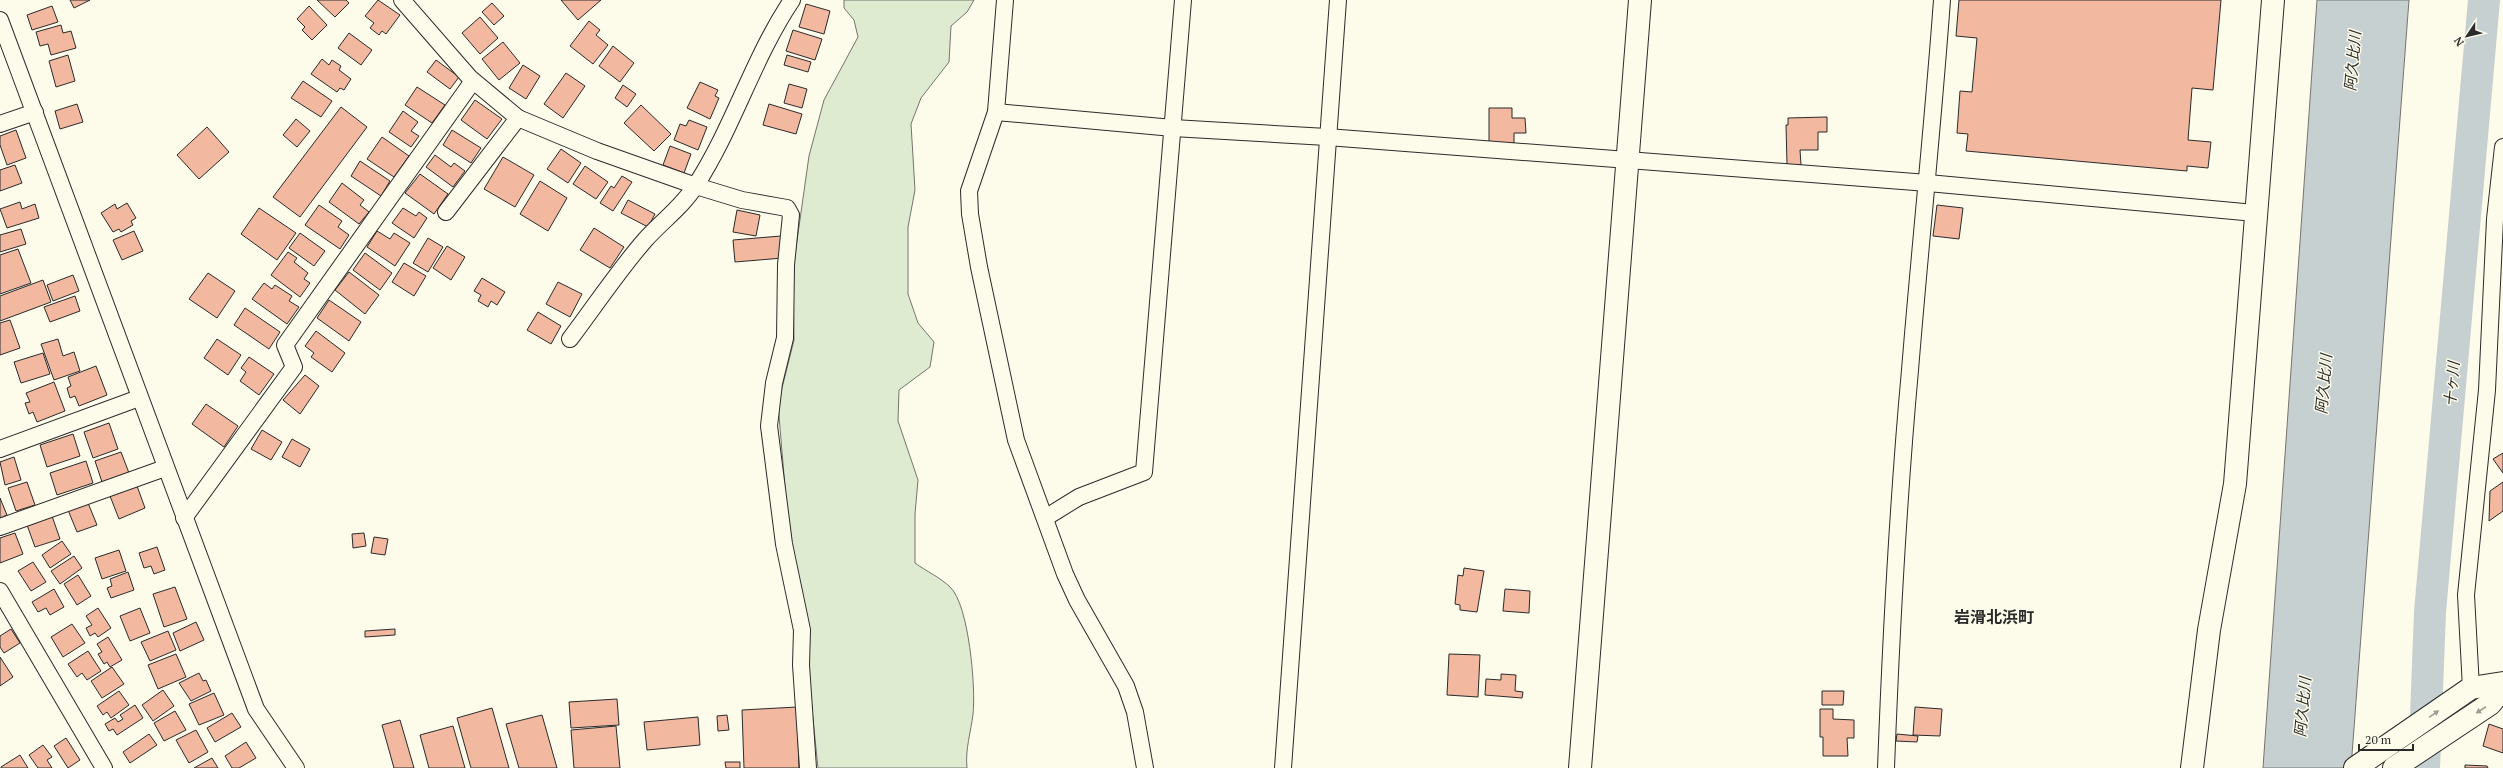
<svg xmlns="http://www.w3.org/2000/svg" width="2503" height="768" font-family="'PT Serif','Noto Sans JP',serif">
  <rect width="100%" height="100%" fill="#fdfbea"/>
  <!-- green -->
  <path fill="#deebd1" stroke="#74746e" d="M 844,0 L 974,0 L 967,12 L 951,26 L 949,62 L 921,98 L 911,124 L 915,190 L 908,227 L 908,294 L 918,323 L 934,342 L 930,367 L 899,390 L 898,421 L 918,480 L 915,514 L 915,563 C 926,571 941,578 950,587 C 969,604 976,689 973,714 C 971,732 965,749 967,768 L 818,768 L 808,669 L 789,535 L 778,404 L 794,340 L 793,269 L 809,156 L 824,100 L 858,37 L 854,20 L 844,8 Z"/>
  <!-- water -->
  <polygon fill="#c7d0d0" stroke="#74746e" points="2317,0 2409,0 2351,768 2263,768"/>
  <g fill="none" stroke-linecap="round" stroke-linejoin="round">
    <!-- river -->
    <polyline stroke="#c7d0d0" stroke-width="32" points="2424,768 2430,612 2484,0"/>
  </g>
  <!-- building -->
  <g fill="#f2b8a0" stroke="#2b2b2b">
    <polygon points="70,0 90,0 74,8"/>
    <polygon points="317,0 346,0 349,3 335,17"/>
    <polygon points="378,0 400,15 386,34 382,31 379,35 370,28 374,23 365,16"/>
    <polygon points="561,0 601,0 578,20"/>
    <polygon points="1959,0 2221,0 2213,90 2192,88 2188,140 2211,142 2208,168 2187,166 2187,171 1966,151 1968,134 1957,133 1960,91 1972,92 1977,38 1956,36"/>
    <polygon points="492,3 504,16 494,25 482,12"/>
    <polygon points="806,4 830,11 824,34 799,27"/>
    <polygon points="52,6 58,22 32,30 27,15"/>
    <polygon points="309,6 327,25 312,40 302,30 305,27 297,19"/>
    <polygon points="480,17 498,38 480,54 462,33"/>
    <polygon points="589,21 600,30 596,35 608,45 593,64 570,46"/>
    <polygon points="61,25 63,33 71,31 76,48 51,55 48,44 40,46 36,32"/>
    <polygon points="793,30 822,39 815,60 786,51"/>
    <polygon points="349,33 372,50 361,65 338,48"/>
    <polygon points="503,42 520,63 499,80 482,59"/>
    <polygon points="613,46 634,63 620,82 599,66"/>
    <polygon points="68,55 75,81 56,87 49,61"/>
    <polygon points="787,55 811,62 808,72 784,65"/>
    <polygon points="322,59 329,65 332,60 341,66 339,70 351,79 344,90 340,88 337,92 311,74"/>
    <polygon points="436,60 459,77 450,89 427,72"/>
    <polygon points="523,65 540,76 526,99 509,88"/>
    <polygon points="566,73 585,86 563,118 544,104"/>
    <polygon points="303,81 332,101 321,117 291,98"/>
    <polygon points="700,82 718,90 715,96 719,98 710,119 687,108"/>
    <polygon points="789,84 807,89 802,108 784,103"/>
    <polygon points="623,85 636,94 627,107 615,98"/>
    <polygon points="417,87 445,105 432,123 405,105"/>
    <polygon points="475,100 502,119 487,139 461,120"/>
    <polygon points="77,104 83,122 60,129 55,111"/>
    <polygon points="769,104 802,114 796,134 763,125"/>
    <polygon points="641,105 671,134 654,151 624,123"/>
    <polygon points="341,107 367,127 300,217 273,197"/>
    <polygon points="1489,108 1512,108 1512,118 1525,118 1526,133 1514,133 1514,143 1489,144"/>
    <polygon points="403,111 418,122 411,131 419,136 411,147 389,132"/>
    <polygon points="1827,117 1827,132 1818,132 1818,150 1800,150 1801,165 1787,165 1786,125 1788,125 1788,118"/>
    <polygon points="296,119 310,131 297,147 283,135"/>
    <polygon points="689,120 707,127 698,150 674,140 680,124 686,126"/>
    <polygon points="207,127 229,152 199,179 177,155"/>
    <polygon points="16,130 26,158 7,165 0,145 0,136"/>
    <polygon points="452,130 481,148 471,163 443,145"/>
    <polygon points="382,137 409,156 394,177 367,159"/>
    <polygon points="670,146 691,154 684,173 663,165"/>
    <polygon points="561,149 581,163 568,183 547,169"/>
    <polygon points="435,155 451,167 454,163 465,171 453,187 426,167"/>
    <polygon points="503,157 534,175 515,207 484,189"/>
    <polygon points="360,161 390,181 381,196 351,176"/>
    <polygon points="15,165 22,183 0,191 0,170"/>
    <polygon points="585,166 608,182 596,199 573,184"/>
    <polygon points="420,174 448,194 434,214 405,193"/>
    <polygon points="622,176 632,182 613,211 600,203 611,186 614,188"/>
    <polygon points="540,181 567,198 548,231 520,214"/>
    <polygon points="342,183 364,200 360,205 369,212 359,224 329,202"/>
    <polygon points="628,200 655,214 648,227 621,213"/>
    <polygon points="20,202 22,209 35,204 39,218 7,228 0,209"/>
    <polygon points="127,203 136,218 131,221 133,225 121,232 119,229 113,232 101,213 115,204 117,209"/>
    <polygon points="319,205 342,221 338,227 349,235 340,249 305,225"/>
    <polygon points="1937,205 1963,208 1959,239 1933,236"/>
    <polygon points="259,208 296,233 277,260 241,234"/>
    <polygon points="403,208 416,216 419,212 427,218 414,238 392,223"/>
    <polygon points="737,210 760,215 756,236 733,232"/>
    <polygon points="594,228 624,247 610,268 580,250"/>
    <polygon points="21,229 26,244 0,252 0,235"/>
    <polygon points="134,231 143,251 122,260 113,240"/>
    <polygon points="377,231 390,239 394,233 410,243 395,266 367,247"/>
    <polygon points="300,233 325,251 314,266 289,248"/>
    <polygon points="781,236 783,258 735,262 733,240"/>
    <polygon points="428,238 443,247 428,272 413,263"/>
    <polygon points="447,246 465,257 451,280 433,268"/>
    <polygon points="18,249 31,283 0,294 0,255"/>
    <polygon points="288,252 297,258 294,262 308,273 304,279 310,283 300,297 271,275"/>
    <polygon points="365,253 392,273 380,290 353,270"/>
    <polygon points="404,263 426,276 414,296 392,282"/>
    <polygon points="349,272 379,295 365,314 335,290"/>
    <polygon points="208,273 235,291 217,318 189,299"/>
    <polygon points="73,275 79,291 53,301 47,285"/>
    <polygon points="482,278 505,292 497,305 491,301 488,307 478,301 481,295 474,291"/>
    <polygon points="43,280 51,302 0,321 0,296"/>
    <polygon points="558,282 582,294 570,317 546,304"/>
    <polygon points="264,283 272,289 275,285 292,296 289,301 299,307 287,324 252,299"/>
    <polygon points="75,296 80,311 50,322 44,307"/>
    <polygon points="329,300 361,322 349,341 317,318"/>
    <polygon points="245,308 280,332 269,349 234,325"/>
    <polygon points="538,312 561,326 551,344 527,330"/>
    <polygon points="10,320 20,348 0,355 0,323"/>
    <polygon points="316,331 345,353 332,372 311,357 314,353 305,346"/>
    <polygon points="58,339 63,356 74,352 80,371 54,380 41,344"/>
    <polygon points="217,339 241,355 228,375 204,358"/>
    <polygon points="43,353 50,374 21,383 14,362"/>
    <polygon points="249,357 274,374 259,395 240,381 246,372 241,368"/>
    <polygon points="96,366 107,395 79,406 75,396 70,398 67,388 71,386 68,377"/>
    <polygon points="305,375 319,386 300,414 283,400"/>
    <polygon points="54,382 65,411 37,422 33,412 29,414 25,403 30,402 26,393"/>
    <polygon points="206,404 238,426 224,447 192,424"/>
    <polygon points="109,423 118,449 93,458 84,432"/>
    <polygon points="262,430 282,442 271,460 251,449"/>
    <polygon points="73,434 80,456 47,467 40,445"/>
    <polygon points="292,439 310,449 300,467 282,457"/>
    <polygon points="121,452 129,473 102,482 95,461"/>
    <polygon points="2503,453 2503,473 2493,459"/>
    <polygon points="14,457 21,480 5,485 0,462"/>
    <polygon points="86,461 93,483 57,495 50,473"/>
    <polygon points="27,482 35,505 16,511 8,488"/>
    <polygon points="2503,482 2503,511 2489,521 2490,491"/>
    <polygon points="137,486 145,508 119,519 110,496"/>
    <polygon points="0,498 7,515 0,518"/>
    <polygon points="88,503 97,525 77,532 68,510"/>
    <polygon points="52,516 60,539 35,547 27,525"/>
    <polygon points="15,533 23,554 0,563 0,538"/>
    <polygon points="364,533 366,546 353,548 352,534"/>
    <polygon points="374,537 388,539 385,555 371,553"/>
    <polygon points="62,541 71,554 50,568 42,555"/>
    <polygon points="157,547 165,570 154,574 151,566 144,568 139,553"/>
    <polygon points="119,550 126,571 102,579 95,558"/>
    <polygon points="74,556 82,568 60,584 51,571"/>
    <polygon points="33,562 46,582 31,591 18,571"/>
    <polygon points="1464,568 1484,571 1477,612 1460,610 1460,605 1455,604 1458,575 1463,576"/>
    <polygon points="128,572 134,590 111,598 107,588 112,586 110,579"/>
    <polygon points="78,575 91,596 77,605 64,584"/>
    <polygon points="175,587 187,619 164,627 153,594"/>
    <polygon points="54,589 64,607 50,615 46,608 38,612 32,602"/>
    <polygon points="1505,589 1530,591 1529,613 1503,611"/>
    <polygon points="98,608 111,628 98,637 95,633 90,636 86,628 92,625 86,616"/>
    <polygon points="140,608 150,633 130,641 120,616"/>
    <polygon points="196,622 204,640 180,651 173,633"/>
    <polygon points="72,624 85,643 63,657 51,637"/>
    <polygon points="11,629 20,643 4,653 0,647 0,636"/>
    <polygon points="395,629 395,635 365,637 365,631"/>
    <polygon points="168,631 176,650 150,661 141,642"/>
    <polygon points="108,637 122,660 110,667 107,662 104,664 98,654 102,652 97,644"/>
    <polygon points="88,651 101,671 87,680 82,673 77,677 68,664"/>
    <polygon points="176,654 186,677 158,689 148,665"/>
    <polygon points="1449,654 1480,655 1478,697 1447,695"/>
    <polygon points="0,657 13,677 0,686"/>
    <polygon points="112,667 124,684 102,698 91,681"/>
    <polygon points="199,673 203,681 206,680 211,691 191,701 179,683"/>
    <polygon points="1501,674 1516,675 1515,691 1523,692 1522,698 1485,695 1486,679 1501,680"/>
    <polygon points="163,690 174,706 153,721 142,705"/>
    <polygon points="119,691 129,705 111,718 107,712 103,715 97,706"/>
    <polygon points="1822,691 1844,691 1843,705 1822,705"/>
    <polygon points="214,693 224,715 199,725 189,704"/>
    <polygon points="617,699 619,725 571,728 569,702"/>
    <polygon points="135,705 143,718 117,735 113,729 109,731 105,724 115,718 118,722 123,719 120,715"/>
    <polygon points="797,707 799,768 744,768 742,710"/>
    <polygon points="1915,707 1942,709 1940,736 1913,735"/>
    <polygon points="492,708 509,768 471,768 457,718"/>
    <polygon points="1820,709 1833,709 1833,719 1854,720 1854,738 1847,738 1848,756 1823,756 1823,737 1820,737"/>
    <polygon points="175,711 186,730 164,741 154,723"/>
    <polygon points="232,713 241,727 215,742 207,728"/>
    <polygon points="542,715 557,768 519,768 506,724"/>
    <polygon points="727,715 729,730 718,731 717,716"/>
    <polygon points="698,717 700,745 647,750 644,722"/>
    <polygon points="400,720 414,768 394,768 382,725"/>
    <polygon points="2489,724 2503,729 2503,753 2483,746"/>
    <polygon points="453,726 465,768 429,768 420,735"/>
    <polygon points="616,726 620,768 574,768 571,730"/>
    <polygon points="196,730 208,752 189,763 176,740"/>
    <polygon points="149,734 157,745 130,763 123,752"/>
    <polygon points="1897,734 1918,736 1917,742 1896,741"/>
    <polygon points="66,738 80,760 68,768 54,746"/>
    <polygon points="246,742 256,758 239,768 232,768 225,756"/>
    <polygon points="43,745 52,757 47,760 52,768 38,768 29,755"/>
    <polygon points="20,755 28,768 1,768 1,767"/>
    <polygon points="212,758 218,768 194,768"/>
    <polygon points="725,762 740,762 740,768 726,768"/>
    <polygon points="2465,765 2487,766 2488,768 2465,768"/>
  </g>
  <g fill="none" stroke-linecap="round" stroke-linejoin="round">
    <!-- street casing -->
    <g stroke="#2b2b2b" stroke-width="18">
      <g id="street">
        <polyline points="402,0 470,78 518,118 597,151 696,186 742,200 787,208 791,215 786,265 785,338 774,383 769,426 784,544 802,630 801,665 808,768"/>
        <polyline points="1005,0 996,112 969,191 970,214 979,267 1016,440 1065,574 1077,600 1126,686 1135,712 1145,768"/>
        <polyline points="0,20 256,709 296,768"/>
        <polyline points="996,112 1173,128 1327,137 1928,183 2255,213"/>
        <polyline points="0,124 35,112"/>
        <polyline points="446,212 518,118"/>
        <path d="M 570,339 C 595,306 618,271 645,240 C 662,221 683,206 696,185 C 734,126 753,58 792,0"/>
        <polyline points="0,449 139,398"/>
        <polyline points="184,518 294,367 285,345 473,81"/>
        <polyline points="1045,518 1079,497 1144,472 1183,0"/>
        <polyline points="0,527 165,468"/>
        <polyline points="0,591 104,768"/>
        <polyline points="2471,688 2466,595 2487,390 2495,219 2503,147"/>
        <polyline points="1283,768 1338,0"/>
        <path d="M 1886,768 C 1891,635 1898,502 1910,370 C 1920,247 1933,124 1942,0"/>
      </g>
    </g>
    <!-- secondary casing -->
    <g stroke="#2b2b2b" stroke-width="24">
      <g id="secondary">
        <polyline points="1580,768 1640,0"/>
        <polyline points="2192,768 2209,630 2235,484 2273,0"/>
      </g>
    </g>
    <!-- primary casing -->
    <g stroke="#2b2b2b" stroke-width="24">
      <g id="primary">
        <polyline points="2355,768 2471,688 2503,683"/>
        <polyline points="2394,768 2490,704 2503,688"/>
      </g>
    </g>
    <!-- street -->
    <use href="#street" stroke="#fdfbea" stroke-width="16"/>
    <!-- secondary -->
    <use href="#secondary" stroke="#fdfbea" stroke-width="22"/>
    <!-- primary -->
    <use href="#primary" stroke="#fdfbea" stroke-width="22"/>
  </g>
  <!-- one-way arrows -->
  <defs><path id="oneway-solid" d="M-6-.8H1V-3.2L6.5 0L1 3.2V.8H-6Z"/></defs>
  <g fill="#9e9d94">
    <use href="#oneway-solid" transform="translate(2481 710) rotate(147)"/>
    <use href="#oneway-solid" transform="translate(2434 714) rotate(-35)"/>
  </g>
  <g text-anchor="middle" dominant-baseline="central" stroke-width="3" stroke-linejoin="round" paint-order="stroke">
    <!-- water labels -->
    <g font-size="15" font-style="italic" fill="#2b2b2b" stroke="#fdfbea">
      <text transform="translate(2352 61) rotate(-85)">阿久比川</text>
      <text transform="translate(2323 384) rotate(-85)">阿久比川</text>
      <text transform="translate(2451 384) rotate(-85)">十ヶ川</text>
      <text transform="translate(2302 707) rotate(-85)">阿久比川</text>
    </g>
    <!-- quarter labels -->
    <g font-size="16" font-weight="bold" fill="#2b2b2b" stroke="#fdfbea">
      <text x="1994" y="617">岩滑北浜町</text>
    </g>
  </g>
  <!-- north arrow -->
  <g transform="translate(2467 36) rotate(235)" stroke="#fdfbea" stroke-width="3" paint-order="stroke">
  <path d="M0-3L7 15L0 10L-7 15Z" fill="#2b2b2b"/>
  <text y="-6" font-size="11" font-weight="bold" text-anchor="middle" fill="#2b2b2b">N</text>
  </g>
  <!-- scale -->
  <path d="M2359 744v6h54v-6" fill="none" stroke="#2b2b2b" stroke-width="2"/>
  <text x="2365" y="744" font-size="12" fill="#2b2b2b" stroke="#fdfbea" stroke-width="3" paint-order="stroke">20 m</text>
</svg>
